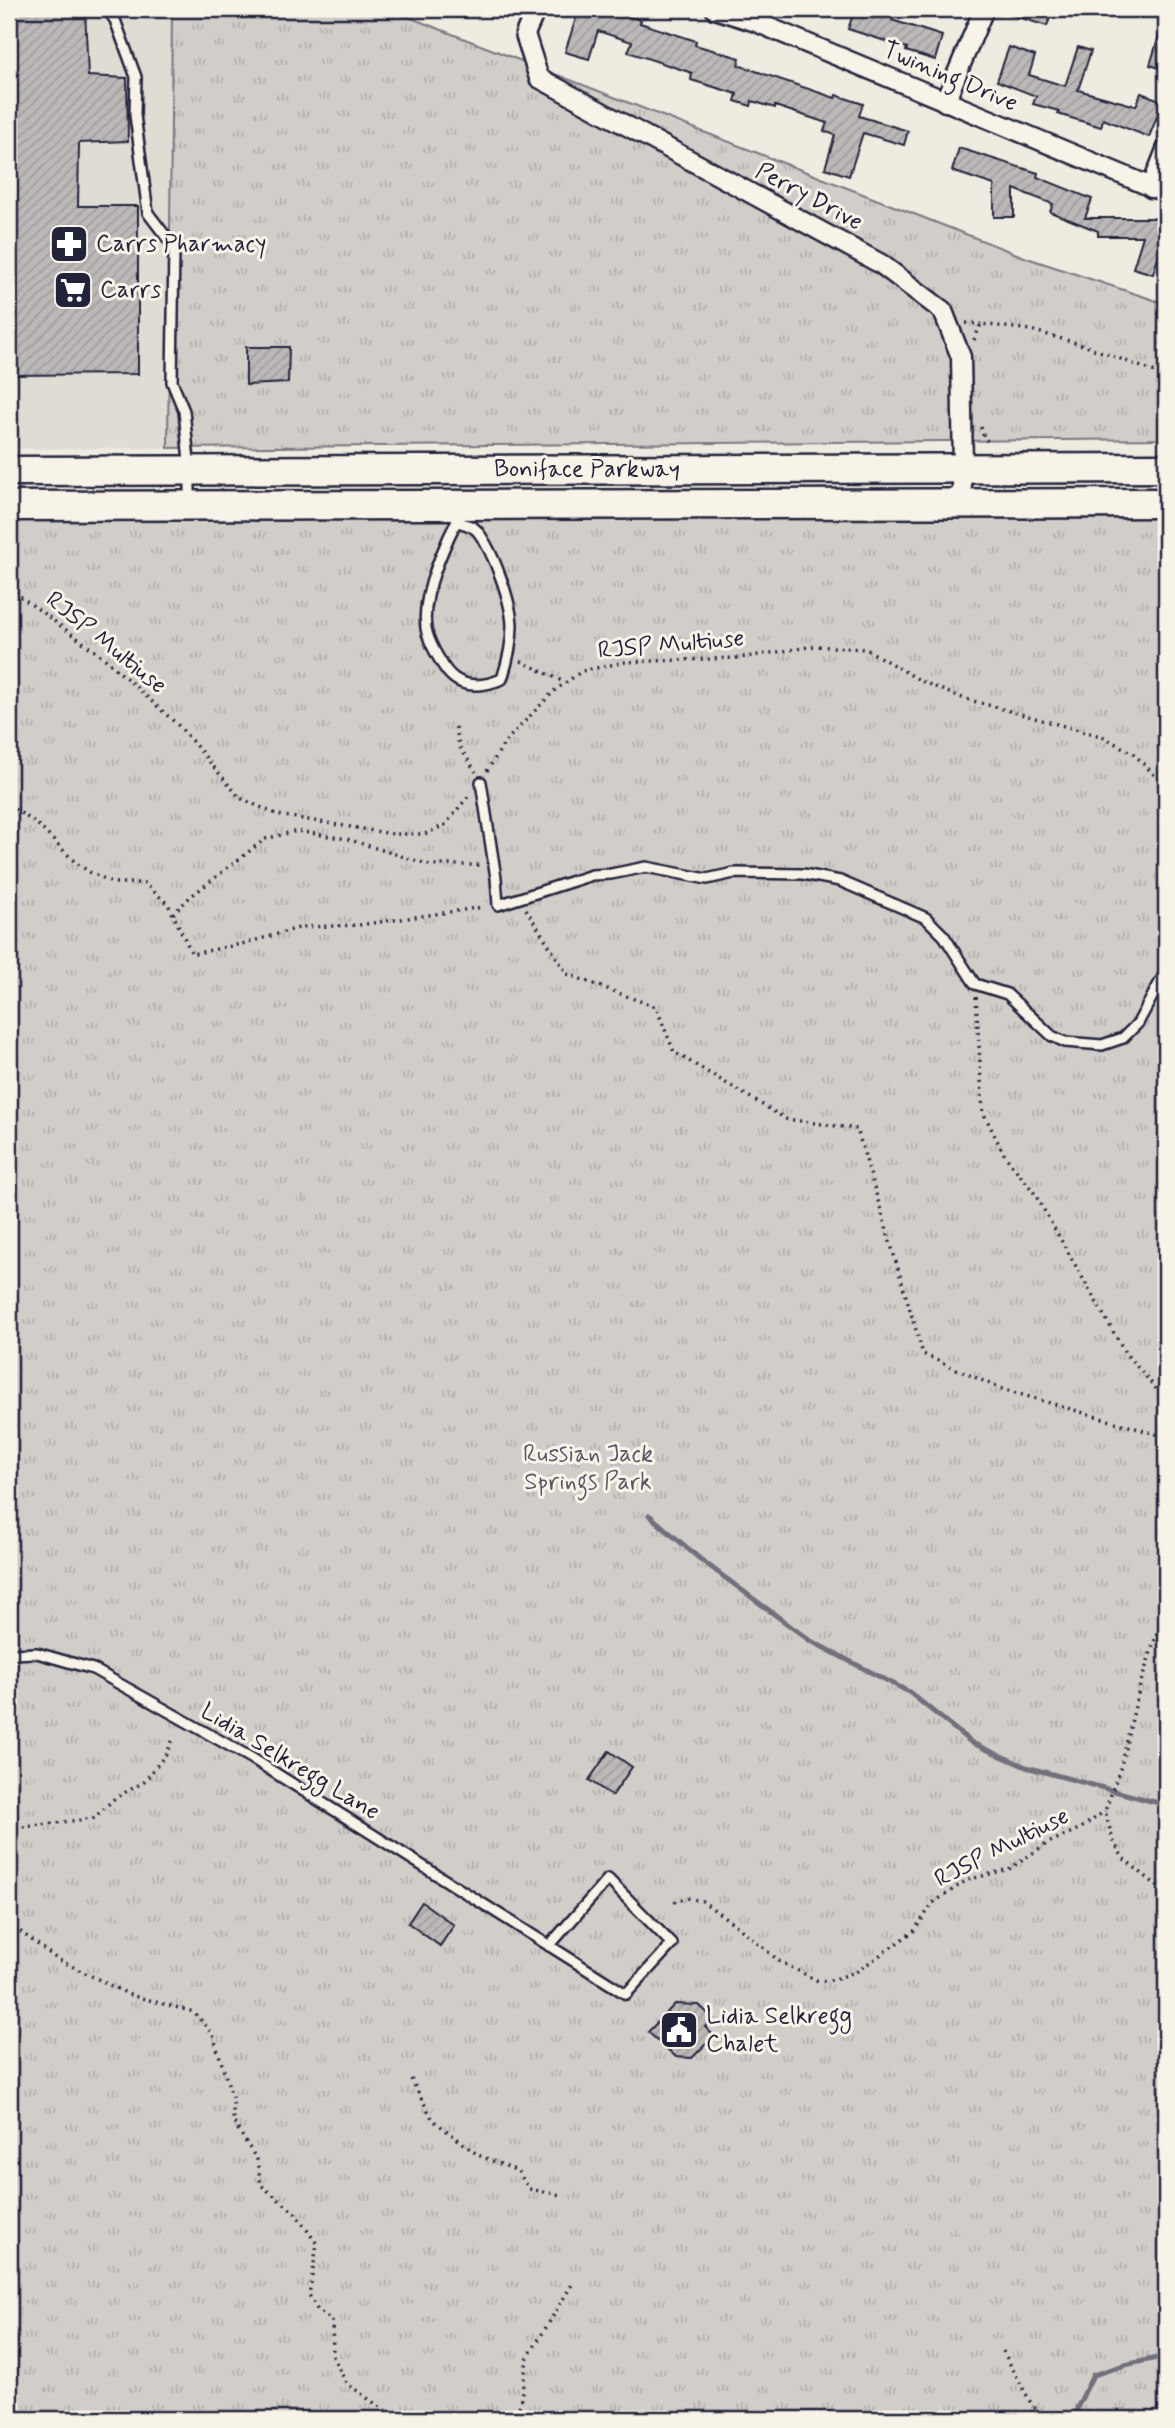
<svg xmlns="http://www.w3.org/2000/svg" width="1175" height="2428" font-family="Mynerve,sans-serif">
  <defs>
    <pattern id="park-tufts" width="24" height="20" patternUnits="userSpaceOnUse" patternTransform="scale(1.75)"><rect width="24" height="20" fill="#d1cdc9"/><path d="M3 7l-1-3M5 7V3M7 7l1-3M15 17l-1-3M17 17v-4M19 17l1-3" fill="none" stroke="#b3b0ae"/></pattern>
    <pattern id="building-hatch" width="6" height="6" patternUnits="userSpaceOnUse" patternTransform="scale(1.75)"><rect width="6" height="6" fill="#bbb8b7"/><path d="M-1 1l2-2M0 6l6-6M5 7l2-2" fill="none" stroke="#a09e9e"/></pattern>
  </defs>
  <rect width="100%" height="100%" fill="#eeebe1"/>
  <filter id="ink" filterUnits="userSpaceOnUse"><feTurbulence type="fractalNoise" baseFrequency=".0143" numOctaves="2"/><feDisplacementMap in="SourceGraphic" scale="14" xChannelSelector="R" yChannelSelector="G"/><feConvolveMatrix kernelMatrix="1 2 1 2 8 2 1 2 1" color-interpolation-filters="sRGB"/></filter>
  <g filter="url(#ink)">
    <!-- built -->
    <polygon fill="#dfdcd4" points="9,9 172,9 168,448 9,449"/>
    <!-- park -->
    <g fill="url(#park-tufts)" stroke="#7a7882" stroke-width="2">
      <polygon points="172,9 388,9 1027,258 1166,304 1166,439 168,448"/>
      <polygon points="9,515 1166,516 1166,2419 9,2419"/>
    </g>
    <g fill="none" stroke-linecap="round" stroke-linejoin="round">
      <!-- stream -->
      <g stroke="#716f7b" stroke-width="5">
        <polyline points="649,1515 700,1559 809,1640 909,1692 972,1743 1026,1767 1166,1805"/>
        <polyline points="1077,2419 1077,2408 1093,2375 1125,2365 1166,2356"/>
      </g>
    </g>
    <!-- building -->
    <g fill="url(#building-hatch)" stroke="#22223b" stroke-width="2">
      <polygon points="9,9 85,9 88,76 127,78 128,141 79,143 78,206 138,206 138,374 9,375"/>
      <polygon points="579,9 599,9 641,20 640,23 696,41 695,45 740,58 738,65 835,98 836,95 863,104 859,116 908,131 904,145 863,133 849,176 825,168 835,135 824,131 827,123 775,106 775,108 752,101 751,106 735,101 737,94 691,80 692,73 628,52 632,42 598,31 589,59 565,52"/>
      <polygon points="855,9 896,9 892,20 942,36 935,60 906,51 907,48 848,29"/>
      <polygon points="1002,9 1053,9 1047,26 1002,12"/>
      <polygon points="1163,23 1166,23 1166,70 1150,65"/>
      <polygon points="1009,47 1035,56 1029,75 1065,86 1078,47 1091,51 1078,90 1136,106 1141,93 1163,101 1149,137 1103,119 1101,127 1058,114 1059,111 1033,104 1036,96 997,81"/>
      <polygon points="959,148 1038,173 1037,177 1092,199 1085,218 1158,218 1166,221 1166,250 1161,248 1153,274 1133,268 1143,236 1098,236 1098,231 1050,212 1053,204 1014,189 1014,217 994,217 994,185 952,171"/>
      <polygon points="246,347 289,347 288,383 246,385"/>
      <polygon points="609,1751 632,1767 612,1796 589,1780"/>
      <polygon points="422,1902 454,1925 440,1946 408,1923"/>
      <polygon points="675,2004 699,2005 714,2019 705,2027 714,2036 692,2058 676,2057 648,2032"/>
    </g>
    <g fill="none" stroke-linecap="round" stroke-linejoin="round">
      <!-- lane casing -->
      <g stroke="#22223b" stroke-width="14">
        <g id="lane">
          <polyline points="107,9 115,20 136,77 135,115 148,213 174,247 172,382 184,411 190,471 190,503"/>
          <path d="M 458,509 C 458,523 453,527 448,539 C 437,564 422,600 426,628 C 428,641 437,656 444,667 C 458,689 480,688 502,679 C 508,661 512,644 512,625 C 511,600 493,551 478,532 C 474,526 465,524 458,522"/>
          <polyline points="481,782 496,878 498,905 592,875 611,874 646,867 707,879 734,873 803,874 840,881 926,918 944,936 975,984 1007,994 1052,1036 1065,1042 1102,1045 1123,1038 1138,1023 1166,971"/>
          <polyline points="9,1654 37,1653 93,1669 253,1759 626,1994 672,1944 608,1879 549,1946"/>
        </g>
      </g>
      <!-- street casing -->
      <g stroke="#22223b" stroke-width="23">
        <g id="street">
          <polyline points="536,9 525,34 539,78 881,264 943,311 961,357 963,468 961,502"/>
          <polyline points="715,9 756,22 1166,193"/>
          <polyline points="945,102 984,9"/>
          <polyline points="1151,188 1166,150"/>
        </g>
      </g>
      <!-- primary casing -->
      <g stroke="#22223b" stroke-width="33">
        <g id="primary">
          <polyline points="9,471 1166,468"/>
          <polyline points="9,506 1166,503"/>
        </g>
      </g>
      <!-- path -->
      <g stroke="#22223b" stroke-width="3.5" stroke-dasharray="2 5" stroke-linecap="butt">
        <polyline points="966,323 981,324"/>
        <polyline points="974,340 981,324 1031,330 1083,345 1166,376"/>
        <polyline points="981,427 984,438 991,444"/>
        <polyline points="9,588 103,657 180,727 240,798 278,815 393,834 425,834 445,825 470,794"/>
        <polyline points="521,661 566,683"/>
        <polyline points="456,727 459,746 476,772"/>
        <polyline points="487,771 505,742 554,691 582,671 625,662 739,658 815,646 866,649 921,681 959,697 1104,737 1134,754 1166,787"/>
        <polyline points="9,805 38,825 74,861 89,872 114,883 144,883 168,904 192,954 246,943 302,927 359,925 484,907"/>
        <polyline points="526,909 567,974 656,1007 674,1052 786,1119 857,1129 923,1354 999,1388 1166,1437"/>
        <polyline points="173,914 190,897 265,839 297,831 347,839 430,865 480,865"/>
        <polyline points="976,997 983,1112 1005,1156 1033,1191 1126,1354 1166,1400"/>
        <polyline points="1166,1606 1140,1685 1121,1766 1105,1811 1113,1840 1123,1858 1166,1893"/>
        <polyline points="9,1829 94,1818 115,1798 144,1782 167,1753 174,1737"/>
        <polyline points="674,1902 687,1898 702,1901 733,1923 779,1961 816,1980 828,1981 856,1972 914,1931 933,1903 967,1880 1009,1869 1048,1843 1081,1828 1105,1811"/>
        <polyline points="9,1923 57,1959 130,1995 194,2012 213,2035 233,2100 233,2121 257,2160 261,2185 295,2213 317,2244 309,2295 318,2311 332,2320 333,2356 346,2383 397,2419"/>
        <polyline points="411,2079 433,2120 478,2155 518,2171 529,2189 561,2195"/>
        <polyline points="1003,2351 1033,2407"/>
        <polyline points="512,2419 520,2405 527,2359 574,2281"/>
        <polyline points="1029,2419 1033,2407 1057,2419"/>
      </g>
      <!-- lane -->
      <use href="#lane" stroke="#f7f3e8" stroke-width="9"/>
      <!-- street -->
      <use href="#street" stroke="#f7f3e8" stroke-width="18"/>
      <!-- primary -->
      <use href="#primary" stroke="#f7f3e8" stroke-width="28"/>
    </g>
  </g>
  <!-- icons -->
  <defs>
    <g id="pharmacy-square" transform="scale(2.0125)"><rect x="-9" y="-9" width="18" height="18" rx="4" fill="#22223b" stroke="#f7f3e8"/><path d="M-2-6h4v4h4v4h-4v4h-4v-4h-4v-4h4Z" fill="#fff"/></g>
    <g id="supermarket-square" transform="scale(2.0125)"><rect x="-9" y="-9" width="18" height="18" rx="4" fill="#22223b" stroke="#f7f3e8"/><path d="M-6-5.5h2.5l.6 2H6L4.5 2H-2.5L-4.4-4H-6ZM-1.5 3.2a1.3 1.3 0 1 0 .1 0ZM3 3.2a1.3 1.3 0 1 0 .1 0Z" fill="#fff"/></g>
    <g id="civic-square" transform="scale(2.0125)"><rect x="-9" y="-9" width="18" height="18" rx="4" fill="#22223b" stroke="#f7f3e8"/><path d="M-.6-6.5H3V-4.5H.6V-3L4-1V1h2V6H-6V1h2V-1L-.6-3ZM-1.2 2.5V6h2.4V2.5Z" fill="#fff"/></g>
  </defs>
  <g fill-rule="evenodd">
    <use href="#pharmacy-square" x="69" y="244"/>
    <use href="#supermarket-square" x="73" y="290"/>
    <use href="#civic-square" x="679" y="2030"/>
  </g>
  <g text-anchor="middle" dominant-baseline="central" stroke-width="6" stroke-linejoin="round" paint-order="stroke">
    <!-- street labels -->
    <g font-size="24" fill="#22223b" stroke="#f7f3e8">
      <text transform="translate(950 77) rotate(23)">Twining Drive</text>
      <text transform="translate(809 197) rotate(28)">Perry Drive</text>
      <text x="587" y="469">Boniface Parkway</text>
      <text transform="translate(106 643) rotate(39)">RJSP Multiuse</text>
      <text transform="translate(671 645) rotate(-5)">RJSP Multiuse</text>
      <text transform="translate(290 1762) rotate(31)">Lidia Selkregg Lane</text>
      <text transform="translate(1002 1848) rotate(-27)">RJSP Multiuse</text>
    </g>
    <!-- poi labels -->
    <g font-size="24" fill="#22223b" stroke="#f7f3e8" text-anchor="start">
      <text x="96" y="244">Carrs Pharmacy</text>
      <text x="100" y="290">Carrs</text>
      <text x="706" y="2016">Lidia Selkregg<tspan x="706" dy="28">Chalet</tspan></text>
    </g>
    <!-- park labels -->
    <g font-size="24" fill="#575566" stroke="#f7f3e8">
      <text x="588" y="1454">Russian Jack<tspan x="588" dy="28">Springs Park</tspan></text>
    </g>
  </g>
  <!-- margin -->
  <rect width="1175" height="2428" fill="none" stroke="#f7f3e8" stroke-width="35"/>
  <rect x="18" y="18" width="1140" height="2393" fill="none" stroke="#22223b" stroke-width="2.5" filter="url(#ink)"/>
</svg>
